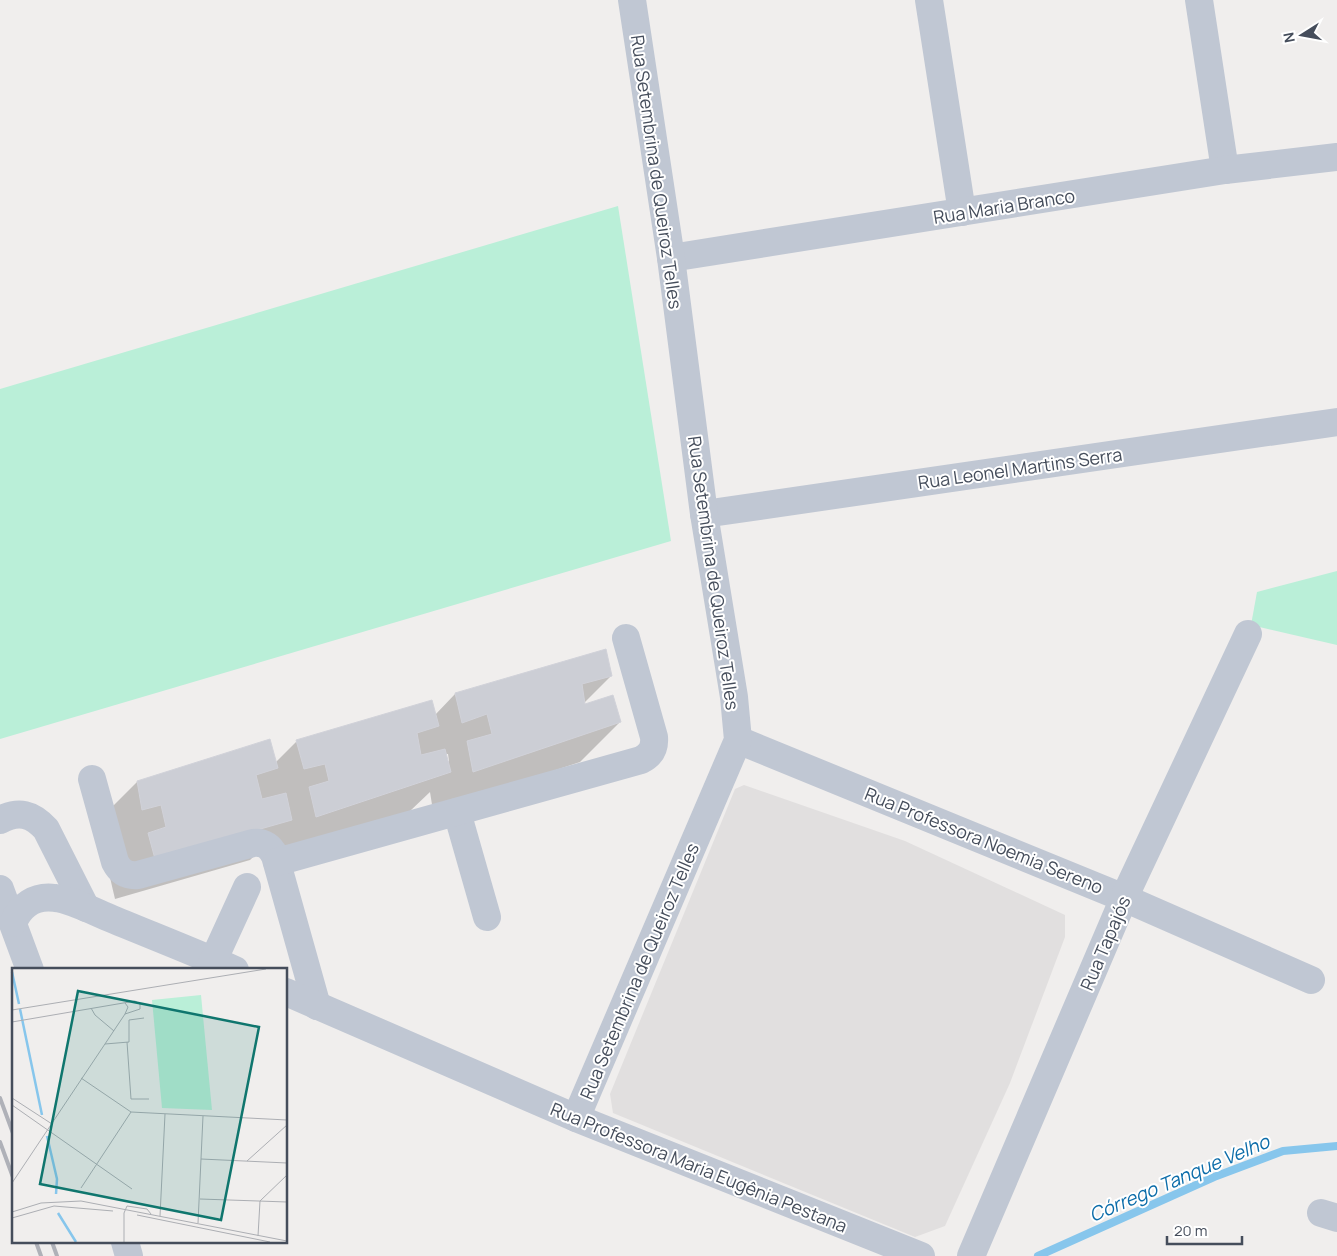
<svg xmlns="http://www.w3.org/2000/svg" width="1337" height="1256" font-family="Manrope,sans-serif">
  <rect width="100%" height="100%" fill="#f0eeed"/>
  <!-- education -->
  <polygon fill="#e1dfdf" points="744,785 905,841 1065,915 1065,937 1010,1083 945,1226 915,1237 613,1113 610,1094 735,789"/>
  <!-- green -->
  <g fill="#baefd8">
    <polygon points="618,206 671,541 0,739 0,389"/>
    <polygon points="1337,571 1337,645 1251,625 1257,592"/>
  </g>
  <!-- shadow -->
  <path fill="#0003" fill-rule="evenodd" d="M 605,650 L 611,676 L 584,703 L 584,706 L 620,722 L 580,762 L 433,811 L 430,792 L 409,812 L 276,856 L 272,839 L 250,860 L 115,899 L 97,822 L 137,782 L 275,763 L 297,741 L 435,715 L 455,694 ZM 445,754 L 448,754 L 449,761 L 447,763 Z"/>
  <g fill="none" stroke-linecap="round" stroke-linejoin="round">
    <!-- stream -->
    <polyline stroke="#87c6ec" stroke-width="8" points="1038,1256 1214,1177 1283,1151 1337,1146"/>
  </g>
  <!-- building -->
  <g fill="#ccced5" stroke="#d1d2d9">
    <polygon points="606,649 612,676 582,684 585,704 613,695 621,722 473,772 467,741 492,734 487,714 462,723 455,693"/>
    <polygon points="432,700 439,726 417,733 421,755 445,749 451,772 316,817 309,787 329,781 325,764 304,769 296,740"/>
    <polygon points="270,739 278,768 256,775 262,799 286,793 292,820 155,859 148,833 166,827 161,805 142,810 137,781"/>
  </g>
  <g fill="none" stroke-linecap="round" stroke-linejoin="round">
    <!-- minor -->
    <g stroke="#c0c7d3" stroke-width="28">
      <polyline points="929,0 962,212"/>
      <polyline points="1199,0 1225,170"/>
      <polyline points="671,258 1225,170 1337,157"/>
      <polyline points="704,514 1337,422"/>
      <polyline points="738,740 1124,898 1311,980"/>
      <path d="M 92,779 L 115,862 C 120,872 127,876 138,875 L 253,843 C 264,842 270,846 275,856 L 317,1006"/>
      <polyline points="457,812 487,917"/>
      <path d="M 0,820 C 19,810 32,814 46,829 L 86,908"/>
      <path d="M 277,862 L 641,760 C 651,755 655,748 654,737 L 626,638"/>
      <polyline points="0,889 30,970"/>
      <path d="M 13,923 C 20,906 35,895 55,898 C 70,899 97,913 112,919 C 153,936 194,952 235,970"/>
      <polyline points="209,970 247,887"/>
      <polyline points="286,992 576,1118 921,1256"/>
      <polyline points="576,1118 738,740 734,697 704,514 671,258 632,0"/>
      <polyline points="1321,1213 1337,1218"/>
      <polyline points="125,1242 129,1256"/>
      <polyline points="971,1256 1124,898 1248,634"/>
    </g>
    <!-- rail -->
    <g stroke="#afb1b8" stroke-width="4">
      <polyline points="0,1098 14,1136"/>
      <polyline points="0,1142 14,1180"/>
      <polyline points="36,1242 41,1256"/>
      <polyline points="52,1242 57,1256"/>
    </g>
  </g>
  <g text-anchor="middle" dominant-baseline="central" stroke-width="4" stroke-linejoin="round" paint-order="stroke">
    <!-- street labels -->
    <g font-size="18" fill="#454d5b" stroke="#fff">
      <text transform="translate(657 172) rotate(82)">Rua Setembrina de Queiroz Telles</text>
      <text transform="translate(1004 206) rotate(-9)">Rua Maria Branco</text>
      <text transform="translate(1020 468) rotate(-8)">Rua Leonel Martins Serra</text>
      <text transform="translate(714 573) rotate(82)">Rua Setembrina de Queiroz Telles</text>
      <text transform="translate(984 840) rotate(22)">Rua Professora Noemia Sereno</text>
      <text transform="translate(1105 943) rotate(-67)">Rua Tapajós</text>
      <text transform="translate(639 971) rotate(-67)">Rua Setembrina de Queiroz Telles</text>
      <text transform="translate(699 1167) rotate(22)">Rua Professora Maria Eugênia Pestana</text>
    </g>
    <!-- water labels -->
    <g font-size="19" font-style="italic" fill="#0b6ca9" stroke="#fff">
      <text transform="translate(1179 1178) rotate(-23)">Córrego Tanque Velho</text>
    </g>
  </g>
  <!-- overview -->
  <g transform="translate(12 968)">
    <rect width="275" height="275" fill="#f0eeed"/>
    <path d="M 189,27 L 200,142 L 150,140 L 140,32 Z" fill="#baefd8"/>
    <path fill="none" stroke="#87c6ec" stroke-width="2.5" d="M 0,4 L 7,36M 8,41 L 30,147M 35,168 L 45,211 L 44,226M 46,245 L 64,274"/>
    <path fill="none" stroke="#acaeb3" stroke-width="1" d="M 79,40 L 83,47 L 102,63M 0,42 L 254,1M 0,54 L 123,33 L 128,36 L 128,41 L 113,46M 115,74 L 119,131 L 137,131M 93,76 L 117,74 L 117,52 L 132,50M 69,110 L 119,144 L 275,152M 0,130 L 40,156M 0,137 L 120,221M 189,191 L 275,195M 235,193 L 275,157M 0,215 L 113,46 L 116,39 L 113,35M 69,220 L 119,144M 188,231 L 275,234M 0,244 L 29,235 L 69,233 L 275,273M 125,247 L 258,274M 148,248 L 153,146M 0,250 L 42,238 L 101,243M 186,255 L 191,148M 246,268 L 248,233 L 275,207M 112,274 L 112,245 L 115,238 L 135,241 L 139,246"/>
    <path fill="#0f766e" fill-opacity="0.15" stroke="#0f766e" stroke-width="2.5" d="M 66,23 L 247,59 L 209,252 L 28,216 Z"/>
    <rect width="275" height="275" fill="none" stroke="#454d5b" stroke-width="2.5"/>
  </g>
  <!-- north arrow -->
  <g transform="translate(1302 35) rotate(259)" stroke="#ffffff" stroke-width="4" paint-order="stroke">
  <path d="M0-4L9 19L0 12L-9 19Z" fill="#454d5b"/>
  <text y="-8" font-size="14" font-weight="bold" text-anchor="middle" fill="#454d5b">N</text>
  </g>
  <!-- scale -->
  <path d="M1167 1236v8h75v-8" fill="none" stroke="#454d5b" stroke-width="2.5"/>
  <text x="1174" y="1236" font-size="15" fill="#454d5b" stroke="#ffffff" stroke-width="4" paint-order="stroke">20 m</text>
</svg>
